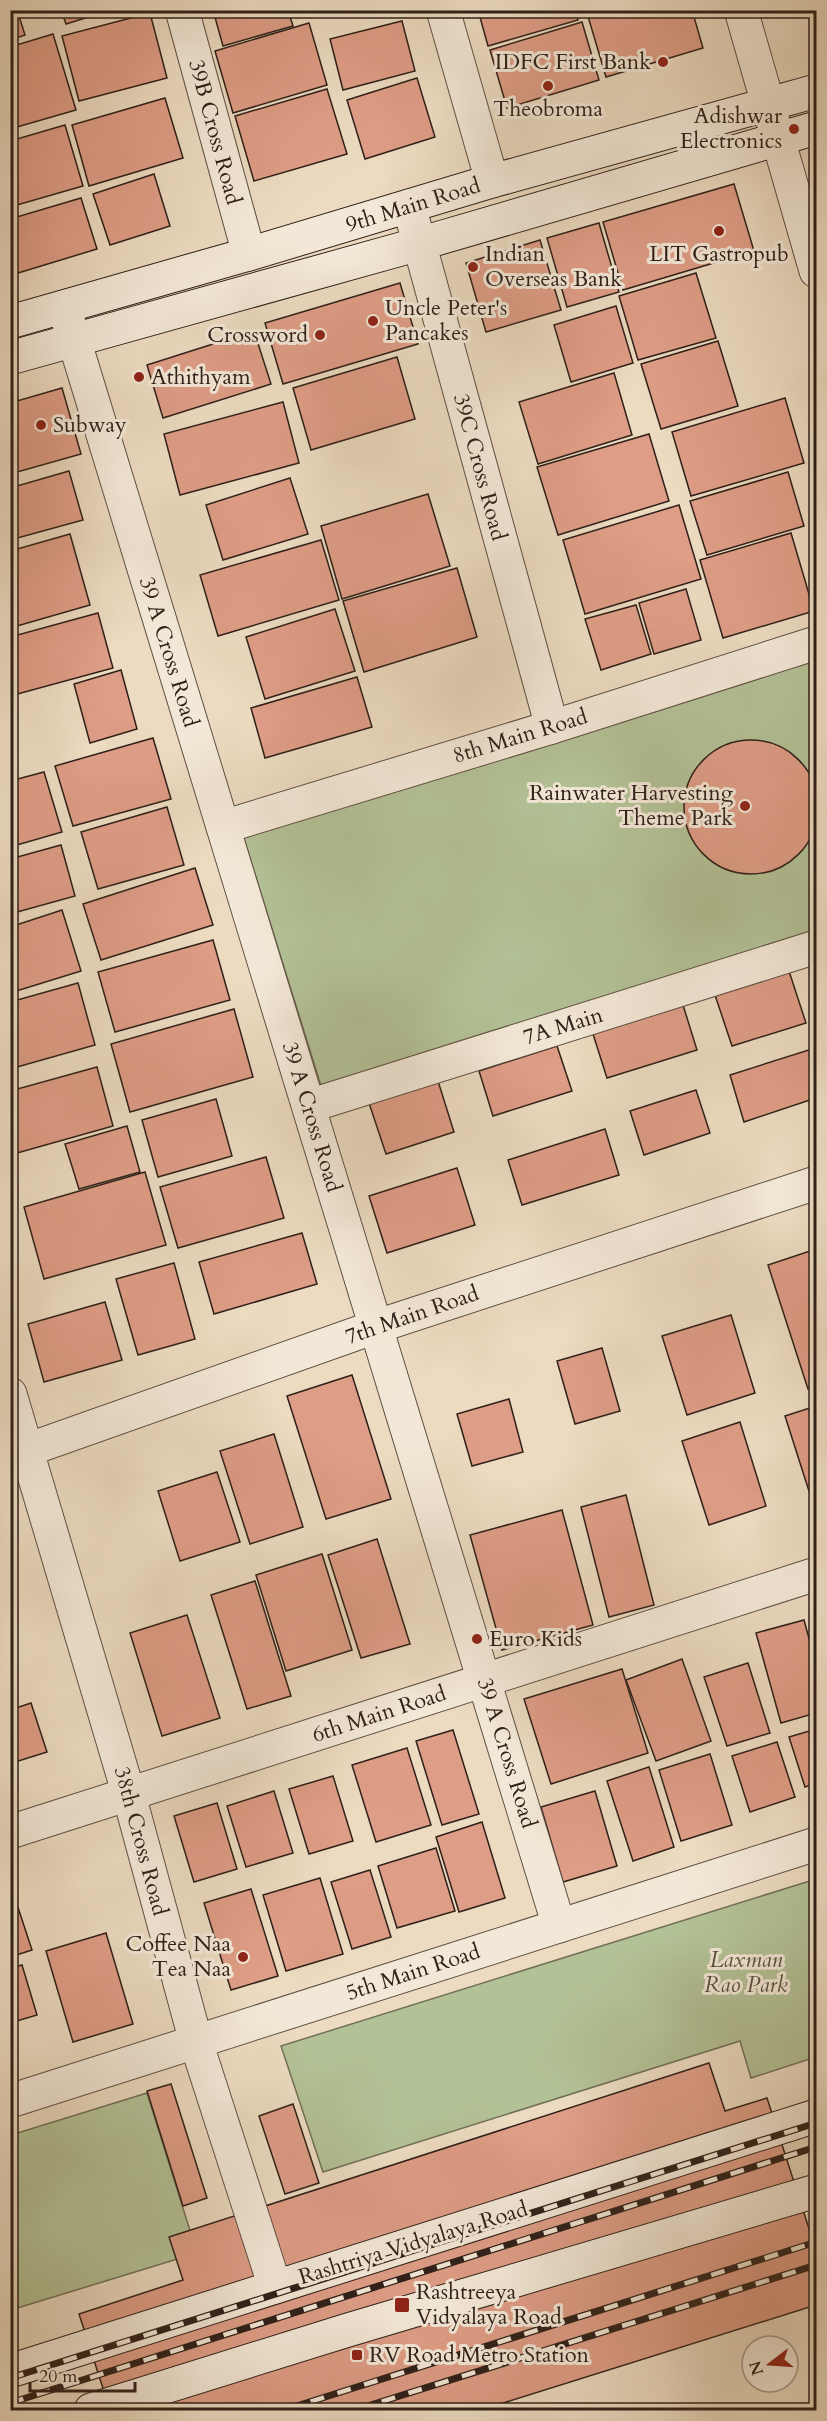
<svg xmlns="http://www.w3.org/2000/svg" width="827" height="2421" font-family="Cardo,serif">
  <rect width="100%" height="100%" fill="#ecdbc1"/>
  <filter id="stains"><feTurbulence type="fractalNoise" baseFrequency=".00333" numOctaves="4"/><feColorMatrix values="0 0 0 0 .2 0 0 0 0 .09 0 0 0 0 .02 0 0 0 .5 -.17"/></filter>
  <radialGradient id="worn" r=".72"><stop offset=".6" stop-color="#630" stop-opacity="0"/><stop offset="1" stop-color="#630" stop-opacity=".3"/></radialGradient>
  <!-- green -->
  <g fill="#b3c196" stroke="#717058" stroke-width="1.5">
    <polygon points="816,651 816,936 322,1089 241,829"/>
    <polygon points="816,1879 816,2057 751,2078 740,2041 323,2172 281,2046"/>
    <polygon points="147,2093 197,2253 11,2310 11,2135"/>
  </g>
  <!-- building -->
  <g fill="#de9d86" stroke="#2f2019" stroke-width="1.5">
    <polygon points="10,10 17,10 25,35 10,40"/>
    <polygon points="61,10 111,10 66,24"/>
    <polygon points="213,10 288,10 293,26 223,46"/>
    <polygon points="478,10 575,10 578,20 488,46"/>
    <polygon points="594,10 692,10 703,48 606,77 587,13"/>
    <polygon points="150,13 167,78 79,101 62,36"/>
    <polygon points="402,21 415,71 343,90 330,39"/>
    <polygon points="582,22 599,80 507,108 490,50"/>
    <polygon points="309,23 327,85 233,113 215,51"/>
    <polygon points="53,34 76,110 10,129 10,47"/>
    <polygon points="417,78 435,137 365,159 347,100"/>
    <polygon points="327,89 347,154 254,181 235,116"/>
    <polygon points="165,98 183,158 89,186 72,125"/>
    <polygon points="65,125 83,186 10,207 10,141"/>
    <polygon points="154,174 170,226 110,245 93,194"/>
    <polygon points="734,184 754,251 623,290 603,222"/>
    <polygon points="81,198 97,249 18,273 10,248 10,219"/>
    <polygon points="599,223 619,292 567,307 547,238"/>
    <polygon points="540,240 561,310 486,332 466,263"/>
    <polygon points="696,273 716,338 638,360 619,296"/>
    <polygon points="400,283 418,344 283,384 265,323"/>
    <polygon points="616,306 633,363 571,382 554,325"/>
    <polygon points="254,331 271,384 163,418 147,365"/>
    <polygon points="718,341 738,406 661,429 641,364"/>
    <polygon points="397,357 415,419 311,450 293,388"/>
    <polygon points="614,373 632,435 538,464 519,402"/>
    <polygon points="62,388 81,454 10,474 10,403"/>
    <polygon points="785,398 804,463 691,496 672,432"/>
    <polygon points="283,402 299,463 180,495 164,434"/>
    <polygon points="649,434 669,501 558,535 537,467"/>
    <polygon points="69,471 83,520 10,540 10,488"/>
    <polygon points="788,472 804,526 707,555 690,501"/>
    <polygon points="290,478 308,534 223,560 206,505"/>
    <polygon points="428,494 450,566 342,599 321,526"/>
    <polygon points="679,505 701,579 585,614 563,540"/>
    <polygon points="791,533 814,611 723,638 700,560"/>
    <polygon points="70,534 90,605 10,628 10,551"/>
    <polygon points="321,540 339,600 218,636 200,575"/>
    <polygon points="457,568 477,637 364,672 343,601"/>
    <polygon points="686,589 701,640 654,654 639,603"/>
    <polygon points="636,605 651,654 601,670 585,619"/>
    <polygon points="335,609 355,671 265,699 246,637"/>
    <polygon points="98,613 113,668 10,696 10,637"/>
    <polygon points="121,670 137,729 90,743 74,684"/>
    <polygon points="357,677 372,727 265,758 251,708"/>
    <polygon points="153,738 171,799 73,826 55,766"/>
    <circle cx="751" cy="807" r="67"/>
    <polygon points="44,772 62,832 10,847 10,781"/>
    <polygon points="167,807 184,865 98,889 81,832"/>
    <polygon points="61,845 75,896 10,914 10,859"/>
    <polygon points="195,868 213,925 101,960 83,904"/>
    <polygon points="62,910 81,971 10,993 10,927"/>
    <polygon points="213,940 230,1000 115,1032 98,972"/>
    <polygon points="789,971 806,1023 732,1046 715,995"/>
    <polygon points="78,983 95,1045 10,1069 10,1002"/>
    <polygon points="683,1005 697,1050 607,1078 593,1034"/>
    <polygon points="234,1009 253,1077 130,1112 111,1044"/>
    <polygon points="557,1046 572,1091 493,1116 479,1071"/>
    <polygon points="815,1048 816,1098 744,1122 730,1075"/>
    <polygon points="97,1067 113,1126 10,1155 10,1091"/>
    <polygon points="438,1081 454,1132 386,1154 369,1103"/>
    <polygon points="696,1090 710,1133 644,1155 630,1111"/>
    <polygon points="216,1099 232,1156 158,1177 142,1120"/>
    <polygon points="127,1126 140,1172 79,1189 65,1144"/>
    <polygon points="605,1129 619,1175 522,1205 508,1160"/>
    <polygon points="266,1157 284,1218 178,1248 160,1187"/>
    <polygon points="457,1168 475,1225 387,1253 369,1196"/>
    <polygon points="145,1172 166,1245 44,1279 24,1207"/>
    <polygon points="302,1233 317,1284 214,1314 199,1262"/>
    <polygon points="816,1249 816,1386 808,1389 768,1265"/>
    <polygon points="174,1263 195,1339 138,1355 116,1279"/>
    <polygon points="105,1302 122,1360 44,1382 28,1324"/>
    <polygon points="731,1315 755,1393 687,1415 662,1336"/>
    <polygon points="602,1348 620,1411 575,1424 557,1361"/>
    <polygon points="352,1375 391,1499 326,1519 287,1396"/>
    <polygon points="509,1399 523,1452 472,1466 457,1414"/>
    <polygon points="816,1406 816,1513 785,1416"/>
    <polygon points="740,1422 766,1506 709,1525 682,1441"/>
    <polygon points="274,1434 303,1527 250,1544 220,1451"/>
    <polygon points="217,1472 240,1542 180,1561 158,1491"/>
    <polygon points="626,1495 654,1605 609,1617 581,1507"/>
    <polygon points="562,1510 593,1625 502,1650 470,1535"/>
    <polygon points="377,1539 410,1644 361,1658 328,1555"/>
    <polygon points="322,1554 352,1650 286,1671 256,1575"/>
    <polygon points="255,1581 291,1696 247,1709 211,1595"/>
    <polygon points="187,1615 220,1718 162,1736 130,1633"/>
    <polygon points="804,1620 816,1664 816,1713 781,1723 756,1633"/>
    <polygon points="682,1659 711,1741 656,1761 626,1680"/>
    <polygon points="748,1663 770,1733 727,1746 704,1677"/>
    <polygon points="622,1669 648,1753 551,1784 524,1699"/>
    <polygon points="31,1703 47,1752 12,1763 10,1710"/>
    <polygon points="816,1729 816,1783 805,1787 789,1737"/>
    <polygon points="453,1730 479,1814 442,1825 416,1741"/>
    <polygon points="777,1742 795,1797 750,1812 732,1756"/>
    <polygon points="407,1748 431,1825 376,1842 352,1765"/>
    <polygon points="710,1754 732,1825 681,1841 659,1770"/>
    <polygon points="649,1767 674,1847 633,1861 607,1781"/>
    <polygon points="333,1776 353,1841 309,1854 289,1789"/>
    <polygon points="274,1791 293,1853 246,1867 227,1806"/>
    <polygon points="595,1791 617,1866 563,1882 541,1807"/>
    <polygon points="217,1803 237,1869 194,1882 174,1816"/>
    <polygon points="482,1822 505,1898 459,1912 436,1837"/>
    <polygon points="436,1848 455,1911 397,1928 378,1866"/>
    <polygon points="370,1870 391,1937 352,1949 331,1882"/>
    <polygon points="320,1878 343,1954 286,1971 263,1895"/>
    <polygon points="10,1883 32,1950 10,1957"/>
    <polygon points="251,1889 278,1976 231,1990 204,1903"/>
    <polygon points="106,1933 133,2024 73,2042 46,1951"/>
    <polygon points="22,1965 37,2015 10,2023 10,1968"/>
    <polygon points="709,2063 725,2111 767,2098 811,2235 816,2234 816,2305 481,2410 110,2410 79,2314 183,2280 169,2237"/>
    <polygon points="171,2084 207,2198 183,2206 147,2091"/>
    <polygon points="293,2104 319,2183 285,2194 259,2116"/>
  </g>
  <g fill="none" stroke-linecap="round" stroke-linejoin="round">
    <!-- minor casing -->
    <g stroke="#5e4f43" stroke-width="35">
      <g id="minor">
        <polyline points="182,10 249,254"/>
        <polyline points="443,10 492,181"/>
        <polyline points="409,206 552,727"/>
        <polyline points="64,307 559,1926"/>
        <polyline points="223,827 552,727 816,643"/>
        <polyline points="309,1106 816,947"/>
        <polyline points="10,1456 375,1327 816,1183"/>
        <polyline points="10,1832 816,1574"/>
      </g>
    </g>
    <!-- tertiary casing -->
    <g stroke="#5e4f43" stroke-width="35">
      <g id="tertiary">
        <polyline points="741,10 816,271"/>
        <polyline points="10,1394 129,1795 196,2042 275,2287"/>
        <polyline points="10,2101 816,1844"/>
      </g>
    </g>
    <!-- secondary casing -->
    <g stroke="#2f2019" stroke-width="35">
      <g id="secondary">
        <polyline points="10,322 249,254 492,181 816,91"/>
        <polyline points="10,358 419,244 816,128"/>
        <polyline points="10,2371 816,2116"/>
        <polyline points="91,2410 348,2330 816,2191"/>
      </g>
    </g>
    <!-- minor -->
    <use href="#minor" stroke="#f3e8d7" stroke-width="33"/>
    <!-- tertiary -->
    <use href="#tertiary" stroke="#f3e8d7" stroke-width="33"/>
    <!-- secondary -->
    <use href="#secondary" stroke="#f3e8d7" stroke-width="33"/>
    <!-- rail casing -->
    <g stroke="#2f2019" stroke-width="7">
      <g id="rail">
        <polyline points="10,2378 816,2123"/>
        <polyline points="10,2403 816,2147"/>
        <polyline points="284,2410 816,2242"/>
        <polyline points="355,2410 816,2265"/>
      </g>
    </g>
    <!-- rail -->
    <use href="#rail" stroke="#f3e8d7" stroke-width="4.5" stroke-dasharray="14" stroke-linecap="butt"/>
  </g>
  <!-- markers -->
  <g fill="#8f2418" stroke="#f3e8d7" stroke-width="2">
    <circle cx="663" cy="62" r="6"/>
    <circle cx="548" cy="86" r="6"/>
    <circle cx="794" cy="129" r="6"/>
    <circle cx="719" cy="231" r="6"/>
    <circle cx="473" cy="267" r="6"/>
    <circle cx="373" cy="321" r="6"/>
    <circle cx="320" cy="335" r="6"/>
    <circle cx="139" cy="377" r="6"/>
    <circle cx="41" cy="425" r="6"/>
    <circle cx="745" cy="806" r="6"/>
    <circle cx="477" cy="1639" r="6"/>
    <circle cx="243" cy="1957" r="6"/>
    <rect x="394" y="2297" width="16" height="16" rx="3"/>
    <rect x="351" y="2349" width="12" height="12" rx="3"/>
  </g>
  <g text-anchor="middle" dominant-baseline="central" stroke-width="6" stroke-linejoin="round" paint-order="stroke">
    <!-- poi labels -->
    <g font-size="22" fill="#2f2019" stroke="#f3e8d7" text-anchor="start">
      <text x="651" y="62" text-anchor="end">IDFC First Bank</text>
      <text x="548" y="109" text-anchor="middle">Theobroma</text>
      <text x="782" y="116" text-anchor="end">Adishwar<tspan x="782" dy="25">Electronics</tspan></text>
      <text x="485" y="254">Indian<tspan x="485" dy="25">Overseas Bank</tspan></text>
      <text x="719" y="254" text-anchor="middle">LIT Gastropub</text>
      <text x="385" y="308">Uncle Peter's<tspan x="385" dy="25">Pancakes</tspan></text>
      <text x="308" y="335" text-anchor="end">Crossword</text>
      <text x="151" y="377">Athithyam</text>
      <text x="53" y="425">Subway</text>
      <text x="733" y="793" text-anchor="end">Rainwater Harvesting<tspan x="733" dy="25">Theme Park</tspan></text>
      <text x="489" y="1639">Euro Kids</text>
      <text x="231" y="1944" text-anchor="end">Coffee Naa<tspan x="231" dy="25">Tea Naa</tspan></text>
      <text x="416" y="2292">Rashtreeya<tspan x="416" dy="25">Vidyalaya Road</tspan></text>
      <text x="369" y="2355">RV Road Metro Station</text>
    </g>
    <!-- street labels -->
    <g font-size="22" fill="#2f2019" stroke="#f3e8d7">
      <text transform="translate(215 132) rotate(75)">39B Cross Road</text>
      <text transform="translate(413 205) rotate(-17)">9th Main Road</text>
      <text transform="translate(480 467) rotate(75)">39C Cross Road</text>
      <text transform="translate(169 652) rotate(73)">39 A Cross Road</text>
      <text transform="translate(520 736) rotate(-17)">8th Main Road</text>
      <text transform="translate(563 1026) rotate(-17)">7A Main</text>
      <text transform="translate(312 1117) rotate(73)">39 A Cross Road</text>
      <text transform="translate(412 1315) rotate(-19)">7th Main Road</text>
      <text transform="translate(379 1714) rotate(-18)">6th Main Road</text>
      <text transform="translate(507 1753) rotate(73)">39 A Cross Road</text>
      <text transform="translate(141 1841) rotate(75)">38th Cross Road</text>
      <text transform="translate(413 1972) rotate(-18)">5th Main Road</text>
      <text transform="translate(413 2243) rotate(-17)">Rashtriya Vidyalaya Road</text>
    </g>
    <!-- park labels -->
    <g font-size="22" font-style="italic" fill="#57503e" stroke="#f3e8d7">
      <text x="746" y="1960">Laxman<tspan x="746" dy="25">Rao Park</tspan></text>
    </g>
  </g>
  <!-- margin -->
  <rect width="827" height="2421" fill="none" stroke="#ecdbc1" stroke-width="36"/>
  <rect x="12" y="12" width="803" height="2397" fill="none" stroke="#2f2019" stroke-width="3"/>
  <rect x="18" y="18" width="791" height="2385" fill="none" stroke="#2f2019" stroke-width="1.5"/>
  <!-- north arrow -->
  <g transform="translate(770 2364) rotate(253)"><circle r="28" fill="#f3e8d7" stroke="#a5988b" stroke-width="1.5"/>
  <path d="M0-4.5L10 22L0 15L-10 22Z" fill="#8f2418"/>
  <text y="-9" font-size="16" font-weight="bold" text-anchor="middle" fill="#2f2019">N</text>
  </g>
  <!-- scale -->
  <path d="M30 2382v9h105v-9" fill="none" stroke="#2f2019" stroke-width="3"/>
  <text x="39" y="2382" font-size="18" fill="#2f2019" stroke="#f3e8d7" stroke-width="4.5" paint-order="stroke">20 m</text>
  <rect width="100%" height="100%" filter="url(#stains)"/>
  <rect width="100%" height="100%" fill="url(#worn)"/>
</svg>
